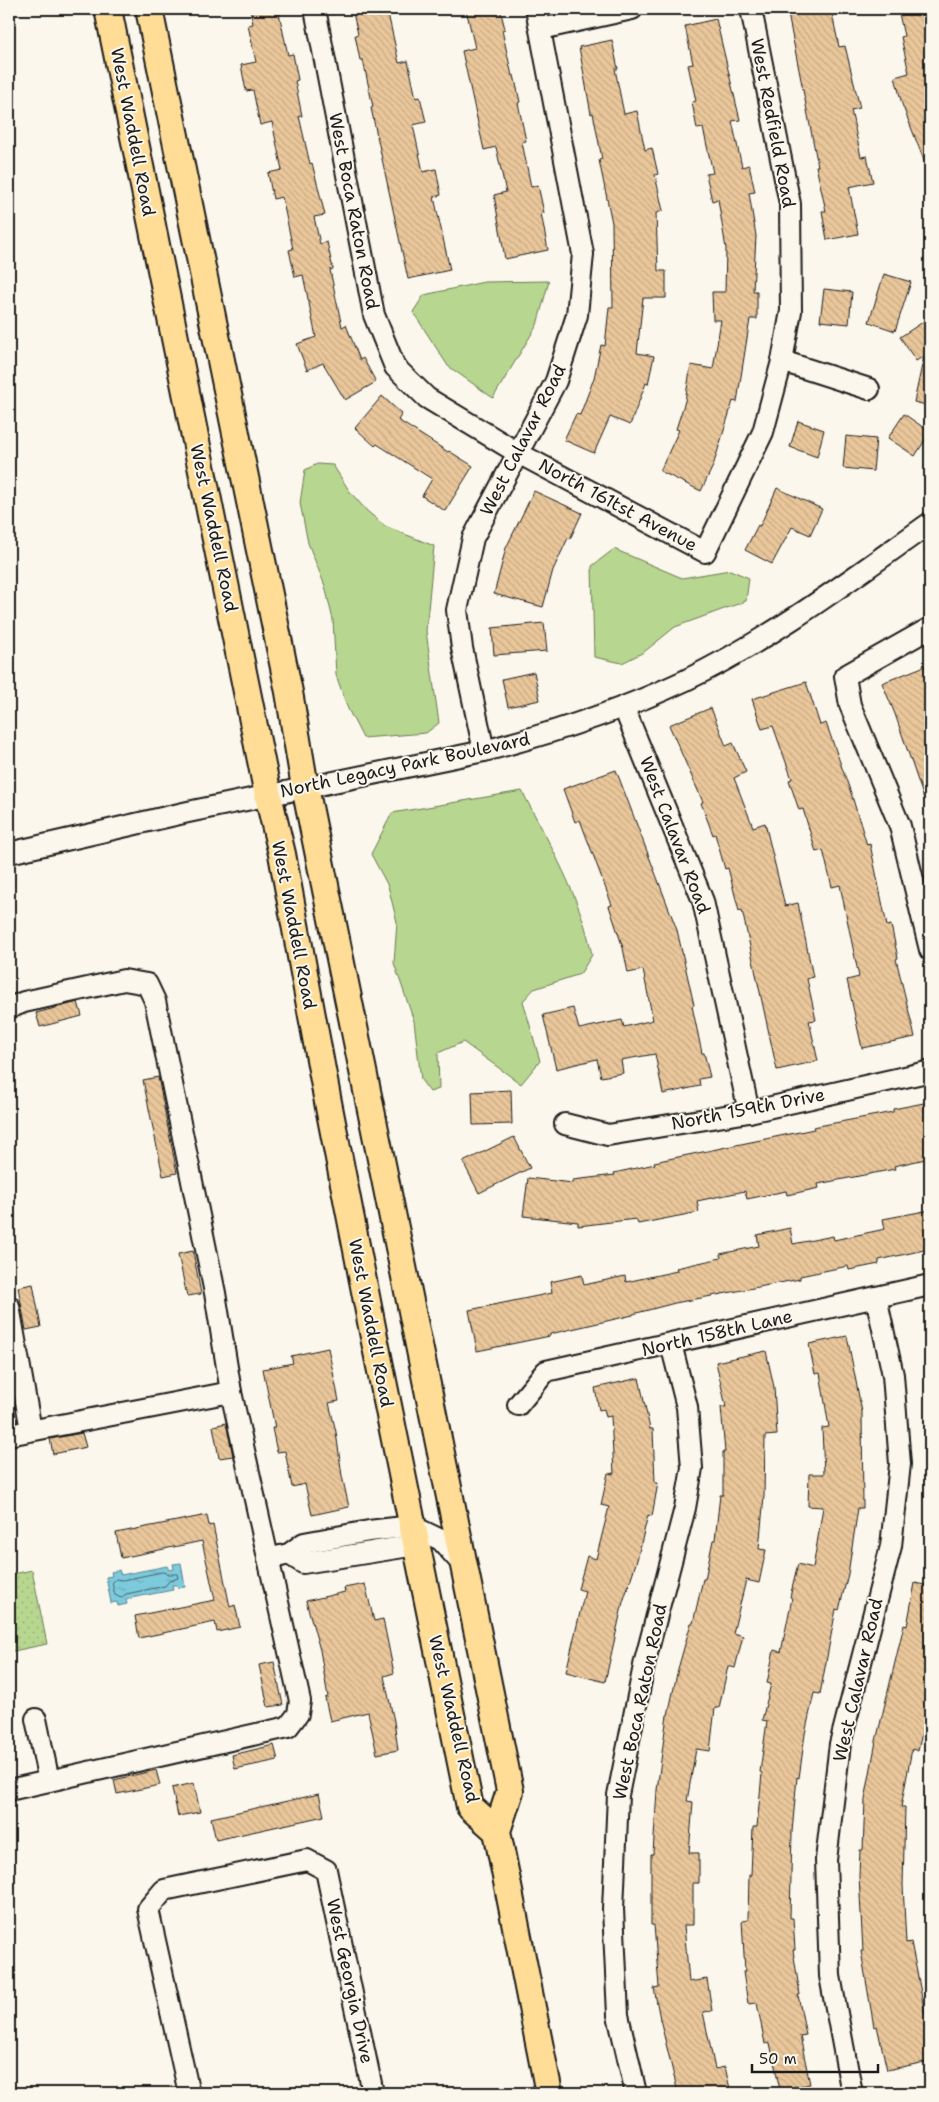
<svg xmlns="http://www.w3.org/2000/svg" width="939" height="2102" font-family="'Shantell Sans',sans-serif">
  <defs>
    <pattern id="park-dots" width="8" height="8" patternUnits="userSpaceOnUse" patternTransform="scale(1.25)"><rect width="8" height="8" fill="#b7d68f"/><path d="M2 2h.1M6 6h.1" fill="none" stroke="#9db77b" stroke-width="1.8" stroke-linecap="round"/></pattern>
    <pattern id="water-ripples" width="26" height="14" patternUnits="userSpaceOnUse" patternTransform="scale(1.25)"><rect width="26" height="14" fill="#7dcadd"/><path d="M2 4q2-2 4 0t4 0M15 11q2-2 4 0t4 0" fill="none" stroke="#6badbd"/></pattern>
    <pattern id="building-back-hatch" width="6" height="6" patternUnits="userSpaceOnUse" patternTransform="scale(1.25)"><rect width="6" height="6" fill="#eac79b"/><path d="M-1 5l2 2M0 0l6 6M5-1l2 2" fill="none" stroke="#c8aa85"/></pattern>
  </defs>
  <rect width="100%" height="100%" fill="#fbf7ec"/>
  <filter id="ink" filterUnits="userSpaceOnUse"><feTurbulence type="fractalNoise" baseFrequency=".02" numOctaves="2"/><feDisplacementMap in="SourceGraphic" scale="10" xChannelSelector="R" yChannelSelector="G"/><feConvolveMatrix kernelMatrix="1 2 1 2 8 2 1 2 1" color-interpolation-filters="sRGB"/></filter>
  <g filter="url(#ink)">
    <!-- grass -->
    <g fill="#b7d68f" stroke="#6a7956">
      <polygon points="549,281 537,325 493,398 448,366 413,312 424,295 484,282"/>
      <polygon points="317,464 333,465 350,492 367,511 385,526 434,546 426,631 439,723 426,733 363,738 348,709 336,675 333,620 325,586 308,543 300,503 305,470"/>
      <polygon points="614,549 682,578 730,570 749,578 746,601 675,627 644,652 622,663 594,657 592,566"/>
      <path d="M 522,791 C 549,843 581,897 592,955 L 580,974 L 534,989 L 523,1001 L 540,1061 L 521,1084 L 463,1042 L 438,1053 L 439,1089 L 430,1092 L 421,1080 L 414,1021 L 394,963 L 397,922 L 388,886 L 371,854 L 392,813 Z"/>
    </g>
    <!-- park -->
    <polygon fill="url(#park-dots)" stroke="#6a7956" points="32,1570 47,1644 9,1652 9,1575"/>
    <!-- water -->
    <polygon fill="url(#water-ripples)" stroke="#568490" points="181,1563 185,1587 178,1588 177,1585 172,1585 173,1590 126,1599 127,1604 118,1606 117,1602 111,1603 106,1577 112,1576 111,1572 119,1570 121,1575 167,1566 169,1570 174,1569 173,1564"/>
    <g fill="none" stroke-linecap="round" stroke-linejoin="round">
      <!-- shore -->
      <polygon stroke="#436269" stroke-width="1" points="163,1572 168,1574 177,1574 178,1578 169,1581 165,1586 126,1594 121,1598 115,1595 112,1583 116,1579 122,1580"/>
    </g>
    <!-- building -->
    <g fill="url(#building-back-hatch)" stroke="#1c1c1c">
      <polygon points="250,9 278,9 288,55 293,54 298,80 295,81 302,116 299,116 310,164 312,163 325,215 314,217 320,244 327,242 333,269 330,270 342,327 346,325 360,360 363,358 376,382 345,400 323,363 307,370 297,344 316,337 303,275 295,277 289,250 293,249 282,197 273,199 268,173 282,170 272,122 260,125 253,90 246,91 241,65 256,62 248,25 253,24"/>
      <polygon points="352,9 387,9 399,63 408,61 416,98 420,97 426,122 413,125 423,172 436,169 441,195 434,197 450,270 408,279 371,108 373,107 363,60 360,60 355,35 358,34"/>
      <polygon points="466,9 500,9 505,29 502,30 512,76 514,75 520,102 518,103 526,141 522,142 531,187 538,185 544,213 541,213 548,250 505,259 494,195 506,192 496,147 484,150 462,51 475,48"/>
      <polygon points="787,9 831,9 839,47 845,46 860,108 851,110 861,157 867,156 873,182 849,187 858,234 827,240 822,211 826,211 816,166 818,166"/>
      <polygon points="898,9 930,9 930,20 926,21 930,42 930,176 902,104 895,77 909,73 901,37 904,36"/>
      <polygon points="716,19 740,120 732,121 742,167 749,165 755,192 749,193 756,236 753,291 757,291 757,319 750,319 737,402 733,401 713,466 701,491 660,471 679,430 676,429 685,401 691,365 713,369 721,320 713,320 712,292 725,292 726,249 718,199 712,201 706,174 713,173 703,128 697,129 692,102 696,101 688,65 693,64 685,26"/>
      <polygon points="612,40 618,69 615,69 624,114 637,111 645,150 652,148 658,174 655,175 663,211 656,213 658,271 666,271 666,298 643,298 637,353 654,356 648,384 646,383 630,425 610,417 594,453 564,440 576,414 580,415 594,378 601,345 605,346 609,307 613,307 612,223 599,160 602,159 593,113 591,114 579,47"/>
      <polygon points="884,274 911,282 895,331 869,322"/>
      <polygon points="824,289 852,292 849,324 820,321"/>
      <polygon points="926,320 930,327 930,351 928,353 930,353 930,406 914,402 924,356 916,361 900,337"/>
      <polygon points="382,396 402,414 398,420 448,452 449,451 473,466 445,511 422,496 432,479 377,444 375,446 355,428"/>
      <polygon points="904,414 930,432 915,456 888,438"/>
      <polygon points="798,421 824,430 817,457 790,447"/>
      <polygon points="846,436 876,439 873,471 843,468"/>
      <polygon points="777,488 822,509 810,535 792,527 772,564 745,550 758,525 760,526"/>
      <polygon points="534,491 582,513 570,539 568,538 553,570 543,607 494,594 506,548"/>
      <polygon points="544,623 547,651 494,655 492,628"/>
      <polygon points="930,664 930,809 928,810 895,714 882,683"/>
      <polygon points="534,672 540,700 508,707 502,679"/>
      <polygon points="806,682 820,725 826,723 851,793 867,845 870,844 887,926 891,925 898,958 896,959 915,1037 862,1048 847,980 859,977 840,885 832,887 823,850 816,852 803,809 799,810 789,780 792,779 773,726 762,729 752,699"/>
      <polygon points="711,708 726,746 733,743 746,772 734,778 753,827 765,823 785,906 798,903 813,977 807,979 816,1020 809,1021 818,1061 777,1070 742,910 739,911 728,868 725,869 715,834 713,835 701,803 703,802 669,725"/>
      <polygon points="616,770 677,930 694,1005 692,1006 702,1053 704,1053 710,1077 699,1079 700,1086 663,1094 655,1054 621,1060 623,1073 601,1077 597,1059 556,1069 543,1015 573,1008 579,1029 622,1020 624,1027 653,1020 643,970 628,973 623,948 609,906 612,905 580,820 575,822 563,789"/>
      <polygon points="78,1002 82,1016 40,1027 36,1013"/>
      <polygon points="158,1077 177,1173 163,1176 143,1080"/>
      <polygon points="511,1090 512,1124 473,1125 472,1092"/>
      <polygon points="924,1103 930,1131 930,1158 894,1166 895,1169 818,1184 819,1188 787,1195 786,1191 747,1199 745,1191 697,1201 699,1212 638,1224 636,1219 578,1226 578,1222 523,1216 528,1178 573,1183 573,1180 615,1175 614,1173 655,1164 654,1162 814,1129 813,1127 893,1112 893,1109"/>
      <polygon points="514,1137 530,1168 479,1193 463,1162"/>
      <polygon points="930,1210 930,1248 924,1250 879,1260 879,1264 849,1270 848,1266 800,1276 800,1279 675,1303 633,1314 633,1315 550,1334 550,1336 477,1351 469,1310 552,1293 550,1282 582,1275 584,1285 625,1276 626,1282 677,1271 676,1268 721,1258 720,1254 759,1246 757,1235 790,1228 793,1244 833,1236 834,1240 885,1229 883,1219"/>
      <polygon points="193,1251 201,1294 187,1296 178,1254"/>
      <polygon points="33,1284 41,1327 26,1330 18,1287"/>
      <polygon points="847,1336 862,1412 863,1508 858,1508 848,1574 839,1610 836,1609 820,1694 814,1693 805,1734 799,1778 797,1777 792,1832 790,1918 793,1918 795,1950 793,1950 800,1995 798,1995 806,2035 800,2036 810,2084 780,2090 770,2043 765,2044 757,2003 748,2004 743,1972 745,1971 742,1921 748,1920 749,1875 751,1875 753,1827 757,1827 762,1773 760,1772 767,1721 762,1720 771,1684 767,1683 774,1650 781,1652 792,1598 790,1597 798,1564 813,1568 823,1507 808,1506 809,1474 824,1474 822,1428 829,1427 820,1373 815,1374 809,1344"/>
      <polygon points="328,1348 339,1401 329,1403 336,1432 342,1476 349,1507 312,1515 305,1484 292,1487 285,1451 277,1452 272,1428 275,1428 263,1369 293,1363 291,1356"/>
      <polygon points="766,1351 774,1387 777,1435 765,1436 764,1496 759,1549 766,1550 759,1583 746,1580 733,1633 743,1636 735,1668 728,1666 719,1708 715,1708 710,1751 696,1749 687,1801 693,1802 689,1853 699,1853 699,1883 693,1883 693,1925 684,1925 689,1982 707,1979 712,2011 703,2012 715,2069 725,2067 731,2093 678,2093 660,2019 654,1988 659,1987 654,1925 651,1925 651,1854 653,1854 657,1790 667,1715 668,1715 678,1669 691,1623 693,1623 703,1579 705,1579 713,1540 715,1540 720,1495 723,1495 723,1452 725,1452 721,1407 726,1407 716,1362"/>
      <polygon points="639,1378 650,1429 653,1429 655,1483 658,1483 652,1516 648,1515 637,1560 623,1602 605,1682 566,1672 585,1591 578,1589 587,1556 596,1559 609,1507 601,1505 608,1473 614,1474 611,1416 606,1417 604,1409 599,1410 595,1388"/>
      <polygon points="226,1423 233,1456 219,1458 213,1426"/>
      <polygon points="82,1433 86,1447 53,1454 50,1439"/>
      <polygon points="207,1515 209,1526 213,1525 230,1607 235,1605 240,1627 217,1632 215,1622 139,1638 135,1616 215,1600 202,1541 121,1558 116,1533"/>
      <polygon points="915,1583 930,1586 930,1710 927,1710 918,1751 912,1749 901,1807 905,1807 903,1885 906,1943 911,1942 928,2028 930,2027 930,2061 887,2070 877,2026 874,2027 861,1951 863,1951 859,1876 860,1850 863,1850 865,1800 876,1741 904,1625 907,1626"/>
      <polygon points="365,1584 374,1621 383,1619 394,1673 384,1676 394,1721 398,1750 377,1754 368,1712 330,1721 325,1698 328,1697 320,1650 306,1601 345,1592 344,1588"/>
      <polygon points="274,1662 283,1705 268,1707 259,1665"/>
      <polygon points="274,1745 278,1760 235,1769 232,1755"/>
      <polygon points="156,1770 160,1785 117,1794 114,1780"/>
      <polygon points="194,1783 200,1812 178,1816 172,1788"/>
      <polygon points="319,1794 324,1816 216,1840 211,1818"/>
    </g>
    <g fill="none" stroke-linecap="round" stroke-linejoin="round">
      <!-- minor casing -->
      <g stroke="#1c1c1c" stroke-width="24">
        <g id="minor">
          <polyline points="315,9 374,315 395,367 427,398 518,453 705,552 763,432 782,361 791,311 790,204 751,9"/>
          <polyline points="541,29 632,9"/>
          <polyline points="782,361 869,389"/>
          <polyline points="930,628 845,676 850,705 900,826 930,950"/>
          <polyline points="624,708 703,901 749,1112"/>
          <polyline points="484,751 462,648 457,610 473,538 556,381 577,315 583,254 536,9"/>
          <path d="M 9,853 L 188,812 L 484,751 C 553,733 620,711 684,681 C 772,639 851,579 930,523"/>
          <polyline points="9,1008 24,1002 124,980 147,984 155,1001 215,1293 231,1392 300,1701 298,1714 288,1727 9,1790"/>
          <polyline points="565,1124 608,1135 749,1112 927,1072 930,1070"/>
          <polyline points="9,1306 31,1430"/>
          <polyline points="518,1405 546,1371 930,1285"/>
          <polyline points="9,1435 231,1392"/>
          <polyline points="289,1554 303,1563 416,1545"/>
          <polyline points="268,1559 289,1554 304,1543 369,1531 412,1526 441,1540 464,1566"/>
          <polyline points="36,1719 49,1781"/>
          <polyline points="189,2093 148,1909 164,1890 307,1860 326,1870 373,2093"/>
          <polyline points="636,2093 618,2015 613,1909 618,1795 645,1661 685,1508 692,1468 687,1407 671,1344"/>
          <polyline points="852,2093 830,1976 826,1860 840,1744 891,1546 900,1464 893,1375 876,1297"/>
        </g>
      </g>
      <!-- major casing -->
      <g stroke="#1c1c1c" stroke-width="30">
        <g id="major">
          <polyline points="108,9 268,795 282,854 327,1097 374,1337 470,1807 497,1831"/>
          <polyline points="149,9 289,692 305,787 510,1791 497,1831 549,2093"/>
        </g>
      </g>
      <!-- minor -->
      <use href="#minor" stroke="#fbf7ec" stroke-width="20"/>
      <!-- major -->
      <use href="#major" stroke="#ffdd96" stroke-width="26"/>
    </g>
  </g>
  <g text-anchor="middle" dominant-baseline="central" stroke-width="4" stroke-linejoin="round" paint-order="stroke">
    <!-- street labels -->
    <g font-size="18" fill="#1c1c1c" stroke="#fbf7ec">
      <text transform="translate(773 123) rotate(79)">West Redfield Road</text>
      <text transform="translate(133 132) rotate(79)">West Waddell Road</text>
      <text transform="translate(354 211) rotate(79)">West Boca Raton Road</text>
      <text transform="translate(523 440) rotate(-63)">West Calavar Road</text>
      <text transform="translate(618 505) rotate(28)">North 161tst Avenue</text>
      <text transform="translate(214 528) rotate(78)">West Waddell Road</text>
      <text transform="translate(405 765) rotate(-12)">North Legacy Park Boulevard</text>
      <text transform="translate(675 835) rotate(69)">West Calavar Road</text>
      <text transform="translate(294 925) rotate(79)">West Waddell Road</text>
      <text transform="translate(748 1109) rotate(-11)">North 159th Drive</text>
      <text transform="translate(371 1323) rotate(79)">West Waddell Road</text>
      <text transform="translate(717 1333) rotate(-13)">North 158th Lane</text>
      <text transform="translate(858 1680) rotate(-77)">West Calavar Road</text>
      <text transform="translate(640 1702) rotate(-78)">West Boca Raton Road</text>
      <text transform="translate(454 1719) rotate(77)">West Waddell Road</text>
      <text transform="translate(350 1981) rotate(78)">West Georgia Drive</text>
    </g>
  </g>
  <!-- margin -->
  <rect width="939" height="2102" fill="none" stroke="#fbf7ec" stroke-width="30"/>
  <rect x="15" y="15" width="909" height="2072" fill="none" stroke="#1c1c1c" stroke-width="2" filter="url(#ink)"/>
  <!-- scale -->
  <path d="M752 2064v8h126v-8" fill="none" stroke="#1c1c1c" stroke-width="2.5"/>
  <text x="759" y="2064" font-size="15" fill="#1c1c1c" stroke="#fbf7ec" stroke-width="4" paint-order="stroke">50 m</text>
</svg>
